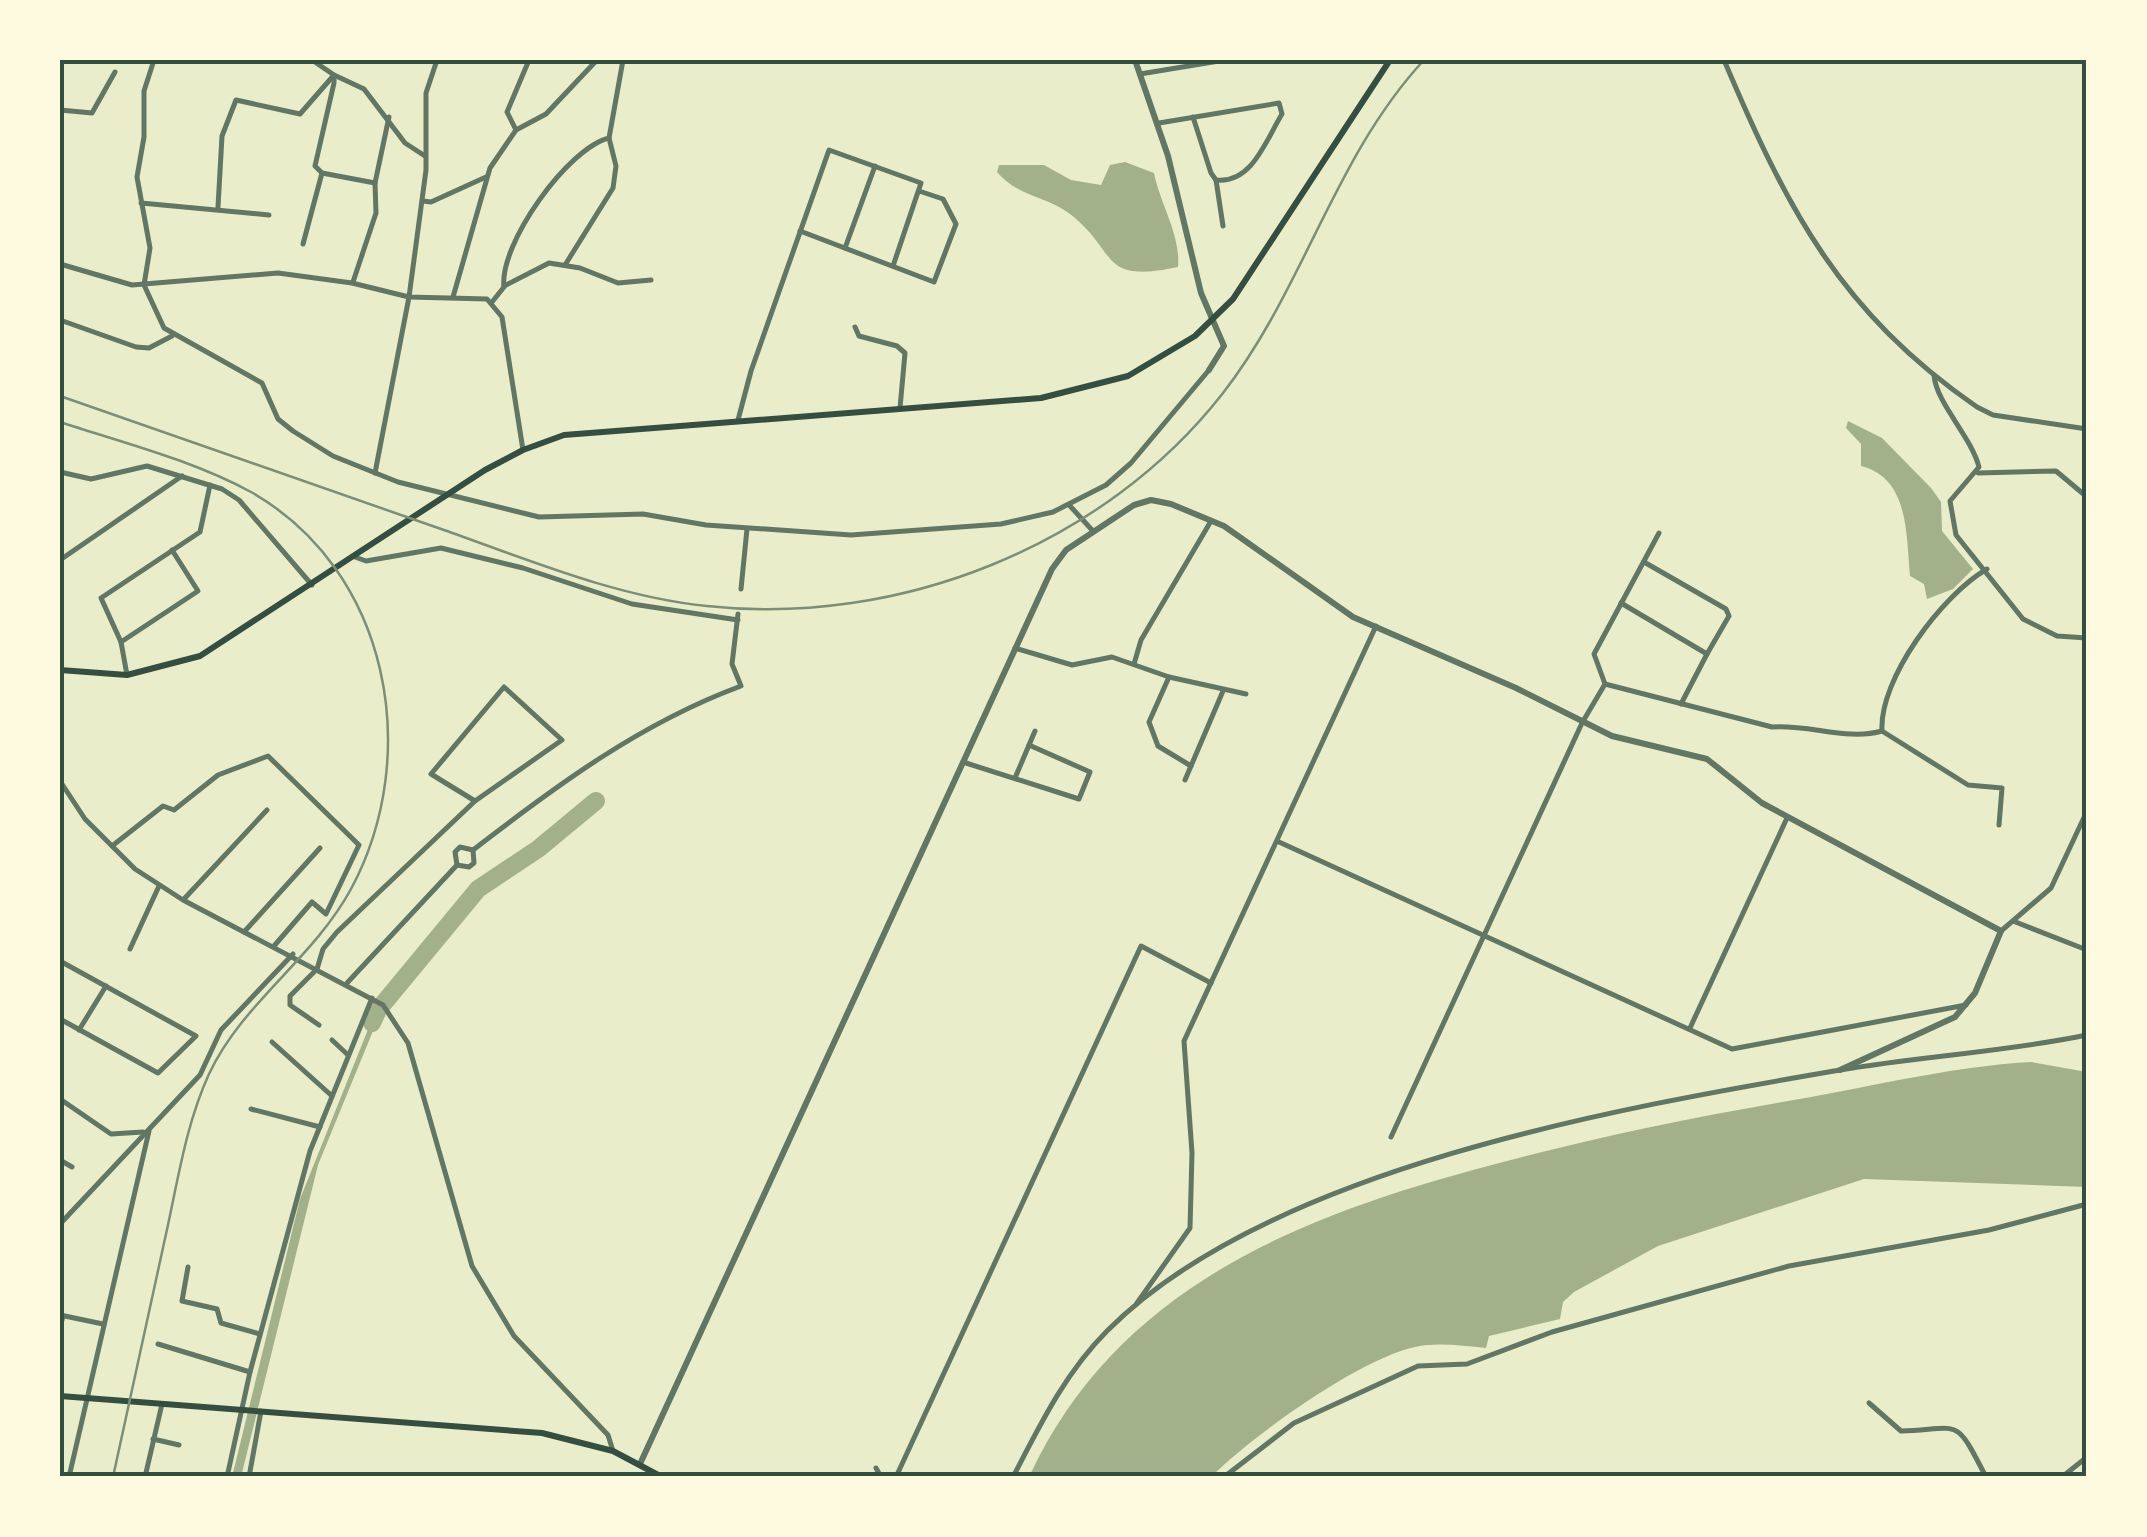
<svg xmlns="http://www.w3.org/2000/svg" width="2147" height="1537" font-family="Signika,sans-serif">
  <rect width="100%" height="100%" fill="#e9edc9"/>
  <!-- water -->
  <g fill="#a3b18a">
    <path d="M 1125,162 L 1154,173 C 1160,204 1181,235 1178,267 C 1098,284 1119,252 1070,214 C 1046,196 1018,197 997,172 L 999,165 L 1044,165 L 1071,180 L 1101,185 L 1110,165 Z"/>
    <path d="M 1848,421 L 1882,438 L 1931,488 L 1941,502 L 1942,531 L 1973,569 L 1953,589 L 1927,599 L 1924,584 L 1910,576 C 1906,533 1909,478 1861,466 L 1861,444 L 1846,428 Z"/>
    <polygon points="377,1007 382,1009 318,1165 241,1477 232,1477 300,1199"/>
    <path d="M 2031,1062 L 2087,1072 L 2087,1187 L 1864,1179 L 1658,1246 L 1574,1292 L 1563,1302 L 1560,1319 L 1489,1336 L 1486,1348 C 1463,1346 1437,1342 1415,1347 C 1359,1359 1252,1436 1211,1477 L 1029,1477 C 1117,1287 1300,1216 1488,1166 C 1584,1140 1679,1120 1777,1103 C 1862,1089 1945,1067 2031,1062 Z"/>
  </g>
  <g fill="none" stroke-linecap="round" stroke-linejoin="round">
    <!-- river -->
    <polyline stroke="#a3b18a" stroke-width="18" points="372,1023 378,1010 478,889 538,849 596,801"/>
    <!-- minor -->
    <g stroke="#617663" stroke-width="5">
      <polyline points="154,60 144,91 144,137 137,177 150,248 144,285 164,328 262,383 278,419 293,431 333,456 398,482 539,517 643,514 706,525 851,535 1001,524 1053,512 1106,485 1131,463 1209,370"/>
      <path d="M 1724,60 C 1787,209 1840,312 1977,407 L 1993,415 L 2087,429"/>
      <polyline points="1140,74 1225,60"/>
      <polyline points="60,110 92,113 115,72"/>
      <path d="M 1159,123 L 1279,103 L 1282,114 C 1266,140 1252,184 1216,180 L 1211,173 L 1193,117"/>
      <polyline points="516,130 507,112 529,60"/>
      <polyline points="322,173 375,183"/>
      <polyline points="1216,180 1223,226"/>
      <polyline points="423,201 431,202 486,177"/>
      <polyline points="141,203 269,215"/>
      <polyline points="218,207 222,136 236,100 300,114 334,75 364,89 405,143 425,156"/>
      <polyline points="800,231 934,282 956,224 943,199 919,191"/>
      <polyline points="303,244 322,173 315,166 334,83 334,75 312,60"/>
      <polyline points="845,248 875,166"/>
      <polyline points="60,264 132,285 278,273 352,283 409,297 487,299 502,317 523,450"/>
      <polyline points="565,265 613,188 616,166 609,138"/>
      <polyline points="353,282 376,213 375,183 389,117"/>
      <polyline points="504,286 549,263 580,268 618,283 651,280"/>
      <polyline points="453,297 490,168 516,130 546,114 597,60"/>
      <path d="M 492,302 L 504,287 C 499,244 568,148 609,138 L 623,60"/>
      <polyline points="60,320 136,347 149,348 172,336"/>
      <polyline points="855,327 859,336 897,346 905,353 900,408"/>
      <path d="M 1934,375 C 1936,403 1971,436 1979,467 L 1950,501 L 1956,535 L 2023,619 L 2057,636 L 2087,638"/>
      <polyline points="738,420 751,371 829,150 921,183 893,266"/>
      <polyline points="60,472 91,479 147,466 222,489 239,500 312,585"/>
      <polyline points="375,473 409,297 426,170 426,93 437,60"/>
      <polyline points="1978,473 2056,471 2087,497"/>
      <polyline points="1070,506 1093,531"/>
      <polyline points="355,557 366,561 441,548 523,568 632,604 738,620"/>
      <polyline points="60,560 182,476"/>
      <polyline points="1644,562 1726,609 1729,616 1707,654"/>
      <polyline points="741,589 747,529"/>
      <polyline points="1621,603 1707,654 1681,704"/>
      <polyline points="121,642 198,591 172,550"/>
      <polyline points="1015,648 1072,665 1112,657 1169,677 1246,694"/>
      <polyline points="1134,664 1141,640 1211,521"/>
      <polyline points="127,675 121,642 101,598 200,532 210,485"/>
      <polyline points="1169,677 1149,722 1158,746 1191,766"/>
      <polyline points="1605,684 1594,654 1659,533"/>
      <polygon points="504,687 562,740 475,801 431,774"/>
      <polyline points="1882,731 1968,785 2002,788 1999,825"/>
      <polyline points="963,762 1079,799 1090,772 1029,745"/>
      <polyline points="1015,778 1035,731"/>
      <polyline points="1185,780 1223,691"/>
      <polyline points="60,781 85,819 135,869 183,900 383,1005 408,1043 472,1266 514,1336 608,1435 613,1451"/>
      <polyline points="1279,842 1732,1049 1966,1005"/>
      <polyline points="112,846 163,806 174,810 218,775 268,756 359,845 326,914 312,902 274,946"/>
      <path d="M 457,865 L 469,867 L 474,863 L 473,850 C 557,785 641,723 741,686 L 732,664 L 738,614"/>
      <polyline points="184,899 267,810"/>
      <polyline points="2013,921 2087,950"/>
      <polyline points="2001,931 2051,888 2087,811"/>
      <polyline points="244,932 320,848"/>
      <polyline points="130,949 159,886"/>
      <polyline points="60,961 196,1036 158,1073 60,1019"/>
      <polyline points="347,983 457,865 455,852 460,847 473,850"/>
      <polyline points="319,1025 290,1005 290,996 317,969 323,949 337,932 475,801"/>
      <polyline points="1690,1028 1787,818"/>
      <polyline points="79,1030 106,986"/>
      <polyline points="332,1040 348,1055"/>
      <polyline points="272,1042 332,1096"/>
      <polyline points="60,1099 111,1134 143,1132"/>
      <polyline points="251,1109 320,1127"/>
      <path d="M 1391,1137 L 1582,723 L 1605,684 L 1772,727 C 1809,724 1847,741 1882,731 C 1879,679 1942,595 1987,569"/>
      <polyline points="60,1160 72,1167"/>
      <polyline points="60,1224 200,1075 221,1030 293,954"/>
      <polyline points="188,1267 182,1301 217,1309 221,1323 260,1334"/>
      <polyline points="1137,1303 1190,1228 1192,1153 1184,1041 1376,626"/>
      <polyline points="60,1315 103,1324"/>
      <polyline points="60,1328 63,1316"/>
      <polyline points="158,1344 250,1372"/>
      <path d="M 1869,1403 L 1901,1431 C 1962,1429 1954,1415 1986,1477"/>
      <polyline points="153,1439 179,1445"/>
      <polyline points="876,1468 881,1477"/>
      <polyline points="69,1477 149,1131"/>
      <polyline points="145,1477 162,1404"/>
      <polyline points="227,1477 250,1372 310,1151 372,998"/>
      <polyline points="249,1477 261,1411"/>
      <polyline points="896,1477 1141,946 1211,983"/>
      <path d="M 1013,1477 C 1040,1425 1065,1373 1107,1331 C 1269,1168 1618,1108 1840,1070 C 1921,1056 2005,1052 2087,1035"/>
      <polyline points="1224,1477 1294,1423 1418,1366 1467,1364 1552,1332 1789,1266 1989,1230 2087,1204"/>
      <polyline points="2062,1477 2087,1457"/>
    </g>
    <!-- tertiary -->
    <g stroke="#617663" stroke-width="6">
      <polyline points="1135,60 1168,156 1201,293 1224,346 1209,370"/>
      <polyline points="640,1464 1052,569 1066,550 1134,505 1151,500 1171,504 1224,526 1353,617 1516,688 1612,736 1707,759 1762,803 2001,931 1975,993 1955,1017 1840,1070"/>
    </g>
    <!-- secondary -->
    <g stroke="#344e41" stroke-width="6">
      <polyline points="60,670 127,675 200,656 485,470 523,450 564,435 1041,398 1128,376 1195,336 1233,299 1390,60"/>
      <polyline points="60,1396 542,1433 613,1451 662,1477"/>
    </g>
    <!-- rail -->
    <g stroke="#7c8e77" stroke-width="2.5">
      <path d="M 60,396 C 188,441 316,486 444,530 C 529,560 617,597 707,606 C 898,627 1104,546 1223,393 C 1304,289 1334,157 1424,60"/>
      <path d="M 60,422 C 124,443 192,460 251,492 C 390,571 423,755 351,889 C 313,959 243,1002 209,1074 C 186,1124 178,1180 166,1234 C 148,1315 131,1396 113,1477"/>
    </g>
  </g>
  <!-- border -->
  <rect width="2147" height="1537" fill="none" stroke="#fefae0" stroke-width="125"/>
  <rect x="62" y="62" width="2022" height="1412" fill="none" stroke="#344e41" stroke-width="4"/>
</svg>
